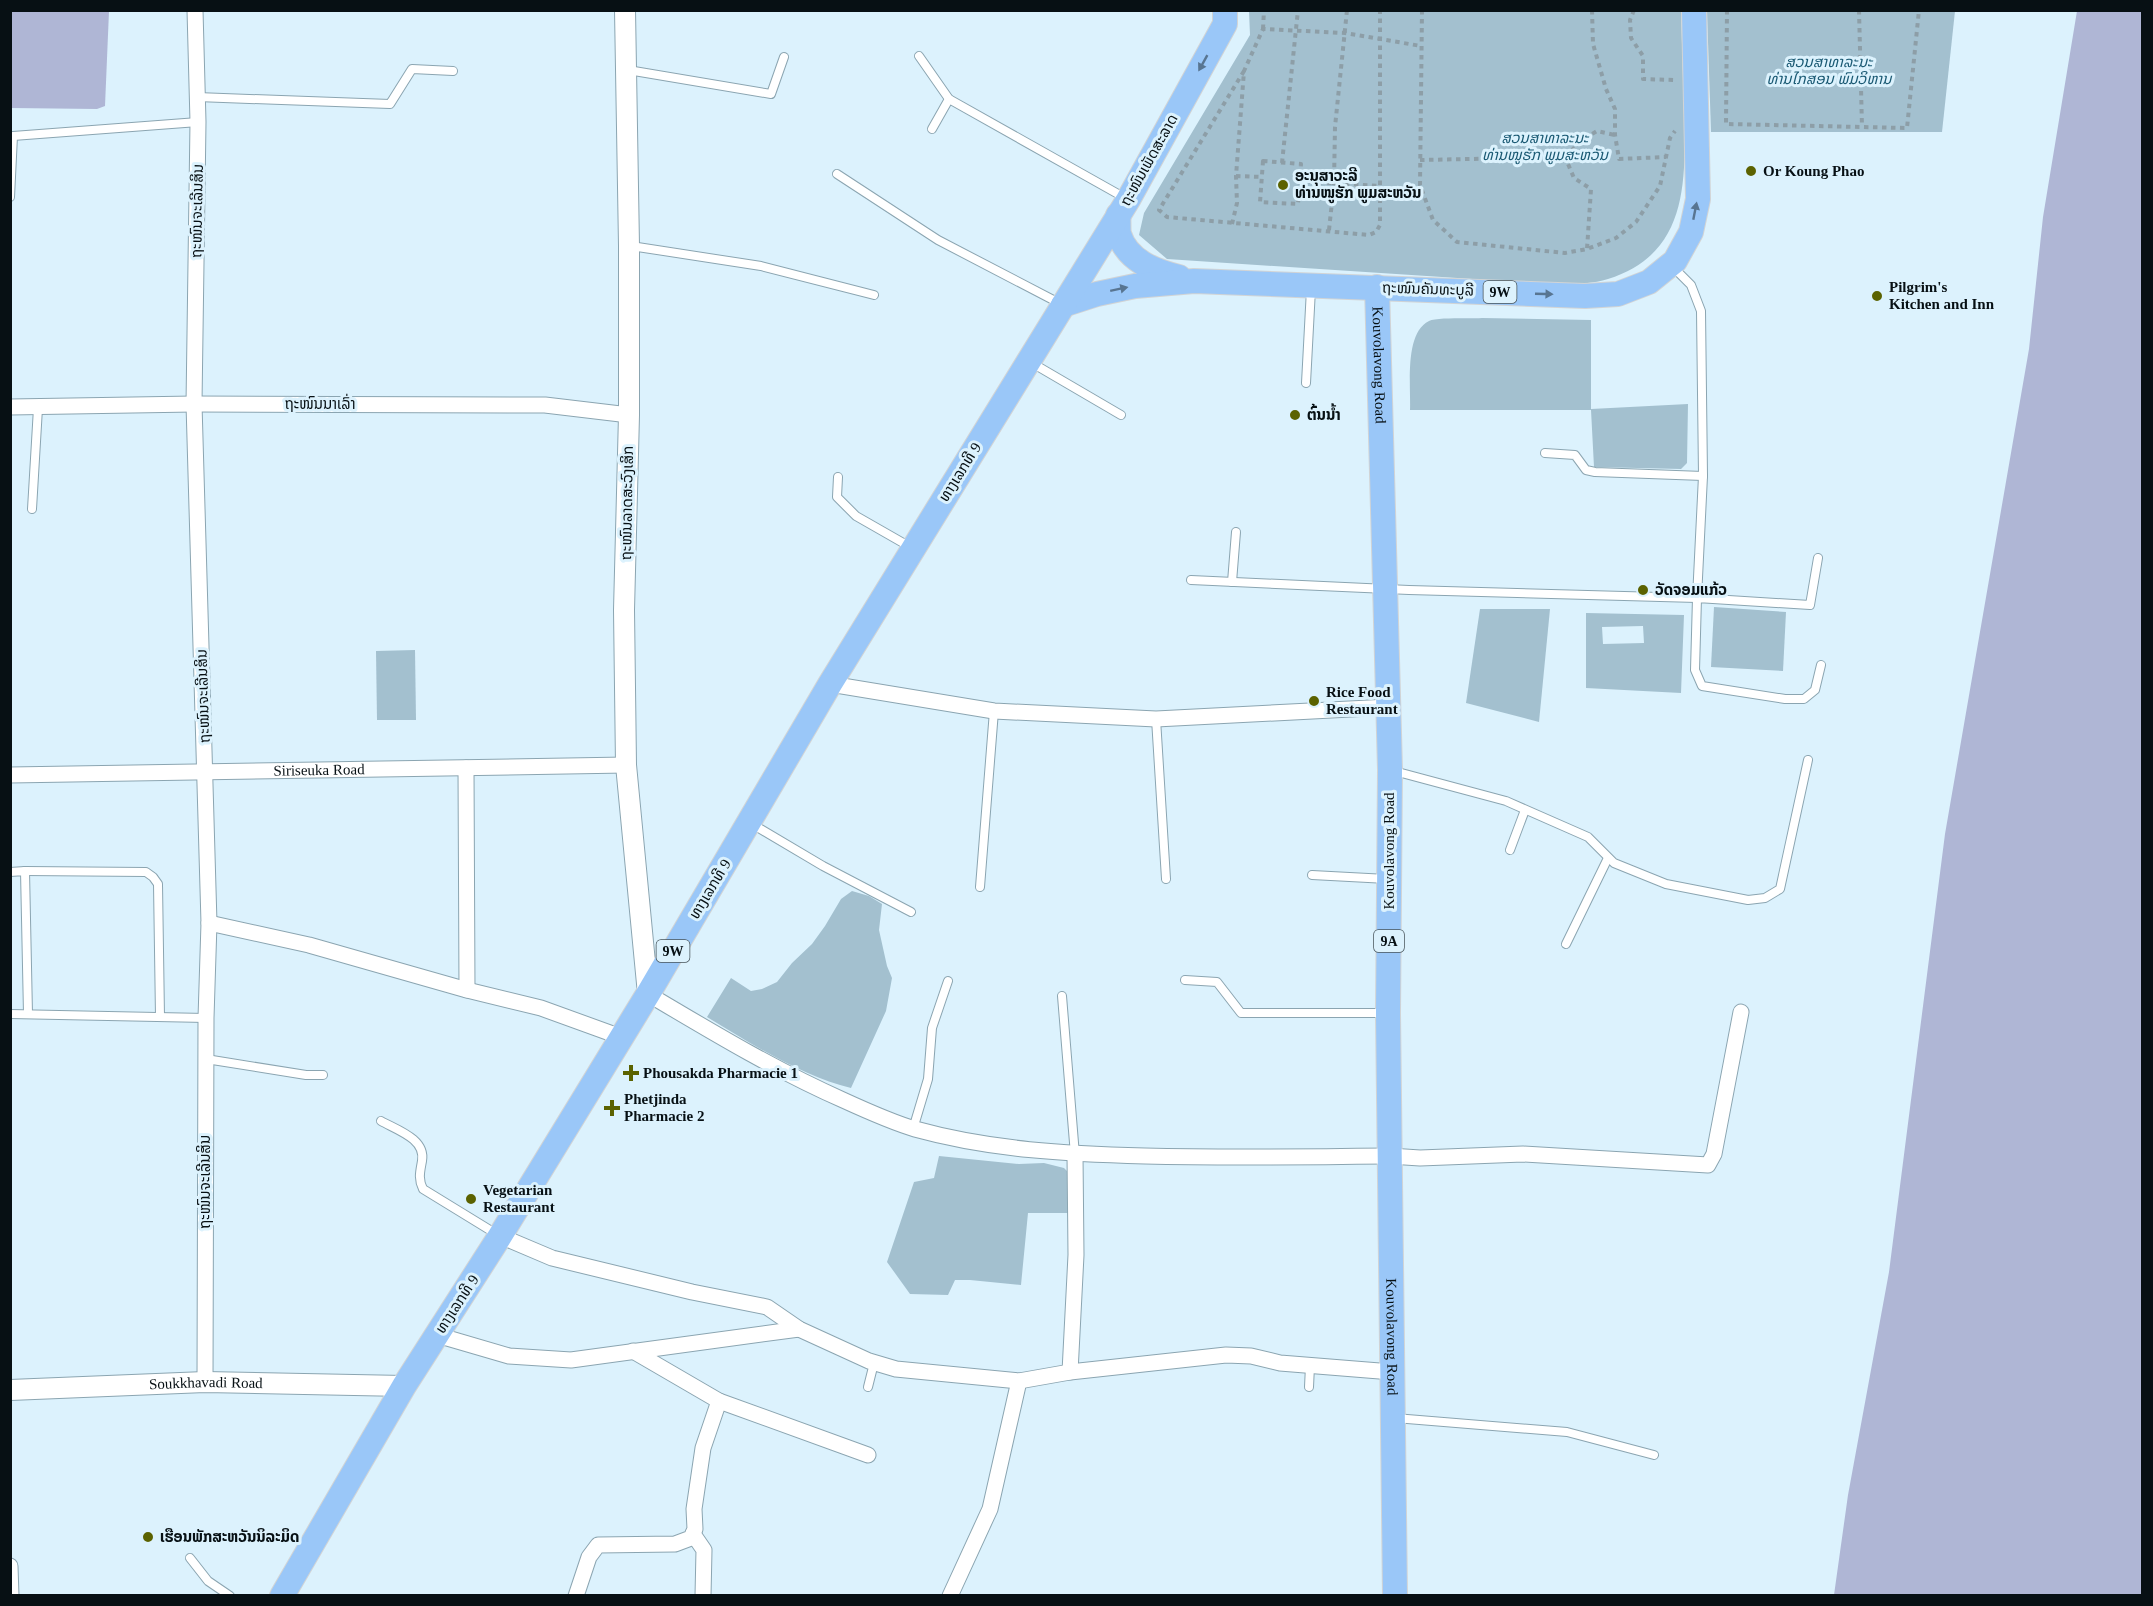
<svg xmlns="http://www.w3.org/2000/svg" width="2153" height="1606" font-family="'Times New Roman','Noto Sans Lao',serif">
  <rect width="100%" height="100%" fill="#dcf2fd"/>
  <!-- green -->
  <g fill="#a3c0cf" fill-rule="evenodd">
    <path d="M 1249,11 L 1681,11 C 1682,44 1683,78 1684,112 C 1686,182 1688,254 1608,279 C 1589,285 1567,284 1548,284 L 1167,259 L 1139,235 L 1144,213 L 1250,35 Z"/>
    <polygon points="1707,11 1955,11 1942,132 1711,132"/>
    <path d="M 1482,318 L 1591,320 L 1591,409 L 1688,404 L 1687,463 L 1681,469 L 1594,467 L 1591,410 L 1410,410 C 1411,386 1404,333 1429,321 C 1437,317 1471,319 1482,318 Z"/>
    <polygon points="1714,607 1786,612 1783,671 1711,667"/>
    <polygon points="1480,609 1550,609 1539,722 1466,703"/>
    <path d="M 1586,613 L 1684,615 L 1681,693 L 1586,688 ZM 1602,627 L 1643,626 L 1644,643 L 1603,644 Z"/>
    <polygon points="415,650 416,720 377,720 376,651"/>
    <path d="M 852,891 L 869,896 L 882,904 L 879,930 L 887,966 L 892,978 L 886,1011 L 851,1088 C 803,1077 750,1043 707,1017 L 731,978 L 751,991 L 762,989 L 777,982 L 792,963 L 812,944 L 825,926 L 841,899 Z"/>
    <polygon points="939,1156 1019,1164 1044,1163 1064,1168 1070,1174 1070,1213 1028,1213 1021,1285 970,1280 955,1280 948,1295 910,1294 887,1262 914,1182 934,1178"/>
  </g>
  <!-- water -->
  <g fill="#afb6d5">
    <polygon points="11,10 109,11 105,106 97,109 11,108"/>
    <polygon points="2077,11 2142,11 2142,1595 1834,1595 1848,1495 1889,1272 1945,834 2029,349 2043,217"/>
  </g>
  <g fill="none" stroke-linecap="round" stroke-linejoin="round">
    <!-- service casing -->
    <g stroke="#8ba5b1" stroke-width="10">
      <g id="service">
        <polyline points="919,56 949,99 1127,199"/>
        <polyline points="628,70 771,94 784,57"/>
        <polyline points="197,97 390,104 412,69 453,71"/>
        <polyline points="932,129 949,99"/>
        <polyline points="837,174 938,240 1061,304"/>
        <polyline points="10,197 13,136 198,122"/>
        <polyline points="631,246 761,266 874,295"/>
        <polyline points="1032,363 1121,415"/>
        <polyline points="1306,383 1311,289"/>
        <polyline points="1545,453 1575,455 1586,470 1595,472 1703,476"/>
        <polyline points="838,477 837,497 856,516 912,548"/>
        <polyline points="32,509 38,408"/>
        <polyline points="1818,558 1810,605 1697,598 1695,670 1702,686 1785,699 1804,699 1815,690 1821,665"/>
        <polyline points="1191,580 1409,590 1697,598 1703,476 1701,311 1691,285 1673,267"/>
        <polyline points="1232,582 1236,532"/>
        <polyline points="1156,719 1166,879"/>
        <polyline points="1394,771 1506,801 1588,837 1614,863 1666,884 1748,900 1765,898 1780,889 1808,760"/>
        <polyline points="752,824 823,866 911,912"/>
        <polyline points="1510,850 1525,810"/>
        <polyline points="25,871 146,872 153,877 158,884 160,1017"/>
        <polyline points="10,872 25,871 28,1014"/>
        <polyline points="1312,875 1387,879"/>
        <polyline points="980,887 994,711"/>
        <polyline points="1566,944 1608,858"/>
        <polyline points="1185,980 1217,982 1241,1013 1384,1013"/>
        <polyline points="1062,996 1075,1155"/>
        <polyline points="10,1014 206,1018"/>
        <polyline points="206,1059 306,1075 323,1075"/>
        <path d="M 381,1121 C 397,1130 426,1139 422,1161 C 420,1172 418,1179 423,1189 L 498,1235"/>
        <polyline points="913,1129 928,1079 932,1028 948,981"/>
        <polyline points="868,1387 874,1363"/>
        <polyline points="1309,1387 1310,1366"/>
        <polyline points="1395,1418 1567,1432 1654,1455"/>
        <polyline points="190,1558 208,1581 230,1596"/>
      </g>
    </g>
    <!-- minor casing -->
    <g stroke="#8ba5b1" stroke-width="17">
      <g id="minor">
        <polyline points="195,10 198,122 194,404 209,923 206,1018 205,1382"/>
        <polyline points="10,407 194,404 545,405 629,415"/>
        <polyline points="830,684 994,711 1156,719 1389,707"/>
        <polyline points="466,768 467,990"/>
        <path id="s1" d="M 10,775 L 626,765"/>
        <polyline points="209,923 309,945 467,990 541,1008 621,1037"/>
        <path d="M 648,994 C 712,1032 775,1070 843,1100 C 867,1111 891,1122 915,1129 C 991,1150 1067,1154 1145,1156 C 1227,1158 1308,1157 1390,1156 L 1420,1158 L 1523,1154 L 1708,1165 L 1714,1154 L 1741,1012"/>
        <polyline points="500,1236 552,1258 692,1292 767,1307 799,1329 869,1361 896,1369 1019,1381 1070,1372 1226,1355 1251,1356 1280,1363 1392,1372"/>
        <polyline points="437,1335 509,1356 571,1360 799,1329"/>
        <polyline points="1070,1372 1076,1255 1075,1155"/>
        <polyline points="719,1401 868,1455"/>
        <polyline points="693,1534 704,1550 703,1596"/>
        <polyline points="10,1566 11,1596"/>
        <polyline points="576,1596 589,1557 598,1545 675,1544 691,1538 695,1529 694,1509 703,1448 719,1401 633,1351"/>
        <polyline points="950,1596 990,1509 1019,1381"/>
      </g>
    </g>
    <!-- tertiary casing -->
    <g stroke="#8ba5b1" stroke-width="22">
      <g id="tertiary">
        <polyline points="625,10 629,246 629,415 624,610 626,765 648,994"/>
        <path id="s2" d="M 10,1390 L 205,1382 L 404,1386"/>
      </g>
    </g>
    <!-- primary casing -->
    <g stroke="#d2d4d5" stroke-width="26">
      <g id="primary">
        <path d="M 1118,215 C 1119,221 1118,229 1119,234 C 1127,261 1155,271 1179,277"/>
        <path id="s3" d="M 1377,287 L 1390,770 L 1388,1013 L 1395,1596"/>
        <polyline points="1063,305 1097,294 1135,286 1194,281 1585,296 1618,294 1649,282 1675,261 1691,232 1698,199 1694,10"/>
        <polyline points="282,1596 404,1386 500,1236 648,994 830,684 1128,200 1225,24 1225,10"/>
      </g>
    </g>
    <!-- path -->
    <g stroke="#8d9ea7" stroke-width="4" stroke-dasharray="4.5 4.5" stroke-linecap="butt">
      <polyline points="1422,10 1420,185 1433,220 1457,242 1565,253 1587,249 1616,238 1636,222 1660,186 1670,138 1675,131"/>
      <polyline points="1592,10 1593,44 1606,89 1615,109 1615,135 1619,159 1666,157"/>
      <polyline points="1634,10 1630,20 1631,38 1643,56 1643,79 1675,80"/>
      <polyline points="1727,10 1726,124 1907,128 1919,10"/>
      <polyline points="1859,10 1862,127"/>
      <polyline points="1263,29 1264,10"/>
      <polyline points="1244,71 1159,210 1167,217 1369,235 1376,232 1380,225 1380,10"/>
      <polyline points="1565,157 1582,140 1597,131 1615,135"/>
      <polyline points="1420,160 1565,157 1574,178 1591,189 1587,249"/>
      <polygon points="1263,161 1301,164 1298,204 1260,202"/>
      <polyline points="1282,163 1298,10"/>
      <polyline points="1236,176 1262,177"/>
      <polyline points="1300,181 1380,186"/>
      <polyline points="1232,224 1237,203 1236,176 1244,71 1263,29 1345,33 1421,46"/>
      <polyline points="1329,230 1334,183 1335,127 1347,10"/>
    </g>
    <!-- service -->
    <use href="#service" stroke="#fff" stroke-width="8"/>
    <!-- minor -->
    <use href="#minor" stroke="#fff" stroke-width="15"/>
    <!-- tertiary -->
    <use href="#tertiary" stroke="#fff" stroke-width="20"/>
    <!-- primary -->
    <use href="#primary" stroke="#9ac7f8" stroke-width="24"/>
  </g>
  <!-- one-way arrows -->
  <defs><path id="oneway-solid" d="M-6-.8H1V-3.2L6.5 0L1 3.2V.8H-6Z" transform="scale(1.5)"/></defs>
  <g fill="#587591">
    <use href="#oneway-solid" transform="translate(1203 63) rotate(119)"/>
    <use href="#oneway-solid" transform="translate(1695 211) rotate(-79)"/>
    <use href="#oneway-solid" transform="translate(1119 289) rotate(-12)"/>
    <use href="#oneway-solid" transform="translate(1544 294) rotate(2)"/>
  </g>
  <!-- markers -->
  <g fill="#5b6200" stroke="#dcf2fd" stroke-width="2">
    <circle cx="1751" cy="171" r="6"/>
    <circle cx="1283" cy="185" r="6"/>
    <circle cx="1877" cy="296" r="6"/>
    <circle cx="1295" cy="415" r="6"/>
    <circle cx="1643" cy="590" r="6"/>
    <circle cx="1314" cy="701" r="6"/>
    <path d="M628 1064h6v6h6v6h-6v6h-6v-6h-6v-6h6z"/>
    <path d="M609 1099h6v6h6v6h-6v6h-6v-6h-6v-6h6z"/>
    <circle cx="471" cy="1199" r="6"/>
    <circle cx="148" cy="1537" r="6"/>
  </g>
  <g text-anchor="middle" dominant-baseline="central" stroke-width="6" stroke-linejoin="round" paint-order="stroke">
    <!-- shield labels -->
    <g fill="#dcf2fd" stroke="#47545a" stroke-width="1.5">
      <rect x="1483.5" y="281" width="33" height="22" rx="4.5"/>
      <rect x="1374" y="930" width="30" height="22" rx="4.5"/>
      <rect x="656.5" y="940" width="33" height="22" rx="4.5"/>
    </g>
    <g font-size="14" font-weight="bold" fill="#071014">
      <text x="1500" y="292">9W</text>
      <text x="1389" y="941">9A</text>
      <text x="673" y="951">9W</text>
    </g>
    <!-- park labels -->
    <g font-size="15" font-style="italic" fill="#1b5a74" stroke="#dcf2fd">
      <text x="1829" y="62">ສວນສາທາລະນະ<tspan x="1829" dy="17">ທ່ານໄກສອນ ພົມວິຫານ</tspan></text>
      <text x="1545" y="138">ສວນສາທາລະນະ<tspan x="1545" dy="17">ທ່ານໜູຮັກ ພູມສະຫວັນ</tspan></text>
    </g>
    <!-- street labels -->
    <g font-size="15" fill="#071014" stroke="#dcf2fd">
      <text transform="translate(1149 160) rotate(-61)">ຖະໜົນເພັດສະລາດ</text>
      <text transform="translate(197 211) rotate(-89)">ຖະໜົນຈະເລີນສິນ</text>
      <text transform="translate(1428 289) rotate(2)">ຖະໜົນຄັນທະບູລີ</text>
      <text stroke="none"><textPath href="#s3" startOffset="78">Kouvolavong Road</textPath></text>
      <text x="320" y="404">ຖະໜົນນາເລົ່າ</text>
      <text transform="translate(960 472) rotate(-58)">ທາງເລກທີ 9</text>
      <text transform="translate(627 503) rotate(-89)">ຖະໜົນລາດສະວົງເສິກ</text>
      <text transform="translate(203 696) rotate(-92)">ຖະໜົນຈະເລີນສິນ</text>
      <text stroke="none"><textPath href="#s1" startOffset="309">Siriseuka Road</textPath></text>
      <text transform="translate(1389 851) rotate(-90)">Kouvolavong Road</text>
      <text transform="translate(710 889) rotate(-59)">ທາງເລກທີ 9</text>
      <text transform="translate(205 1182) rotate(-90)">ຖະໜົນຈະເລີນສິນ</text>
      <text transform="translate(457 1304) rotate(-57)">ທາງເລກທີ 9</text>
      <text stroke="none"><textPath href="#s3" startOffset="1050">Kouvolavong Road</textPath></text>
      <text stroke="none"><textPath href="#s2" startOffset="196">Soukkhavadi Road</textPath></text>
    </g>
    <!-- poi labels -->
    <g font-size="15" font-weight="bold" fill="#071014" stroke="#dcf2fd" text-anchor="start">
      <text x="1763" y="171">Or Koung Phao</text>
      <text x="1295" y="176">ອະນຸສາວະລີ<tspan x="1295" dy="17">ທ່ານໜູຮັກ ພູມສະຫວັນ</tspan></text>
      <text x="1889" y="287">Pilgrim's<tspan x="1889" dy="17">Kitchen and Inn</tspan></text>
      <text x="1307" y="415">ຕົ້ນນໍ້າ</text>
      <text x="1655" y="590">ວັດຈອມແກ້ວ</text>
      <text x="1326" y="692">Rice Food<tspan x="1326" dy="17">Restaurant</tspan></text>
      <text x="643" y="1073">Phousakda Pharmacie 1</text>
      <text x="624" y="1099">Phetjinda<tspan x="624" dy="17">Pharmacie 2</tspan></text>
      <text x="483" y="1190">Vegetarian<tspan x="483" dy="17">Restaurant</tspan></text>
      <text x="160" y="1537">ເຮືອນພັກສະຫວັນນິລະມິດ</text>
    </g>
  </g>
  <!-- border -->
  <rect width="2153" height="1606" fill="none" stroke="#071014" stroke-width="24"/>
</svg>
